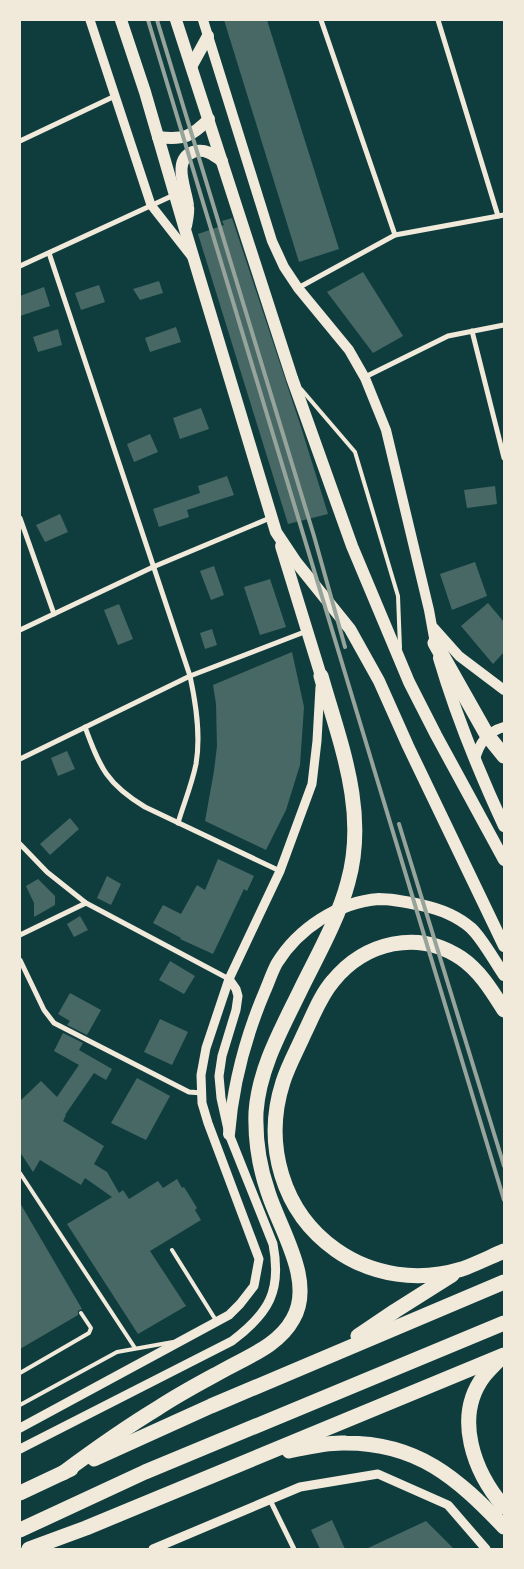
<svg xmlns="http://www.w3.org/2000/svg" width="524" height="1569" font-family="Jost,sans-serif">
  <rect width="100%" height="100%" fill="#0f3d3e"/>
  <!-- building -->
  <g fill="#486865">
    <polygon points="224,20 267,20 339,249 299,262"/>
    <polygon points="232,218 301,427 328,514 288,524 198,234 224,225 222,221"/>
    <polygon points="363,272 403,336 373,353 327,292"/>
    <polygon points="159,281 163,293 140,300 133,289"/>
    <polygon points="99,285 105,302 81,310 75,293"/>
    <polygon points="44,287 50,306 20,316 20,296"/>
    <polygon points="176,327 181,342 150,352 145,338"/>
    <polygon points="58,329 62,345 38,352 33,337"/>
    <polygon points="201,408 209,429 180,439 173,418"/>
    <polygon points="150,434 158,452 134,462 127,444"/>
    <polygon points="227,476 234,495 187,510 189,517 159,527 153,509 200,493 198,486"/>
    <polygon points="495,486 497,504 467,508 464,490"/>
    <polygon points="60,514 68,532 45,542 36,525"/>
    <polygon points="475,562 487,596 452,610 440,574"/>
    <polygon points="214,566 224,595 211,600 200,571"/>
    <polygon points="270,579 286,627 260,635 244,587"/>
    <polygon points="488,603 504,622 504,652 493,664 461,626"/>
    <polygon points="119,604 133,639 118,645 104,610"/>
    <polygon points="212,629 217,645 205,649 200,633"/>
    <polygon points="292,652 304,707 300,765 286,810 266,850 205,821 214,771 217,746 216,704 213,685"/>
    <polygon points="67,751 75,769 58,776 51,758"/>
    <polygon points="70,818 79,829 50,855 40,844"/>
    <polygon points="218,859 254,876 247,891 244,889 213,954 180,939 181,938 153,923 163,905 181,914 197,885 205,890"/>
    <polygon points="107,876 121,884 111,905 97,898"/>
    <polygon points="38,879 55,896 55,905 34,917 34,903 26,886"/>
    <polygon points="80,916 88,930 74,937 67,924"/>
    <polygon points="170,961 195,976 184,994 159,980"/>
    <polygon points="70,993 101,1010 87,1035 67,1025 70,1021 58,1014"/>
    <polygon points="160,1019 188,1032 172,1065 144,1052"/>
    <polygon points="63,1033 83,1043 79,1050 112,1069 106,1080 94,1073 65,1115 66,1115 63,1121 104,1146 94,1164 107,1172 119,1193 123,1190 129,1199 158,1181 163,1188 177,1179 182,1188 184,1187 197,1208 195,1210 201,1220 150,1251 186,1306 138,1334 67,1224 112,1197 85,1178 81,1185 40,1160 33,1172 20,1152 20,1101 41,1081 57,1097 79,1065 54,1051"/>
    <polygon points="137,1078 170,1096 146,1140 111,1123"/>
    <polygon points="20,1203 82,1309 78,1311 78,1315 20,1349"/>
    <polygon points="332,1520 345,1549 320,1549 311,1530"/>
    <polygon points="426,1521 454,1549 366,1549"/>
  </g>
  <g fill="none" stroke-linecap="round" stroke-linejoin="round">
    <!-- service -->
    <g stroke="#f1e9da" stroke-width="4">
      <polyline points="301,389 355,452 398,596 400,648"/>
      <polyline points="20,1173 135,1348"/>
      <polyline points="172,1250 217,1322"/>
      <polyline points="20,1373 89,1333 91,1328 81,1313"/>
      <polyline points="20,1405 117,1352 173,1342"/>
    </g>
    <!-- minor -->
    <g stroke="#f1e9da" stroke-width="5">
      <polyline points="321,20 395,235"/>
      <polyline points="438,20 498,216"/>
      <polyline points="20,141 115,96"/>
      <path d="M 49,253 L 190,676 C 196,704 201,735 196,764 C 192,784 184,803 178,823"/>
      <polyline points="20,266 174,195"/>
      <polyline points="298,288 395,235 504,215"/>
      <polyline points="472,331 504,458"/>
      <polyline points="365,377 448,336 504,325"/>
      <polyline points="20,518 54,614"/>
      <polyline points="20,630 153,567 270,518"/>
      <path d="M 85,727 C 100,768 107,784 145,807 L 280,871"/>
      <polyline points="20,759 190,676 307,631"/>
      <polyline points="20,844 47,872 86,903 229,979"/>
      <polyline points="20,935 86,903"/>
      <polyline points="20,960 44,1010 54,1023 189,1092 202,1093"/>
      <polyline points="270,1500 294,1549"/>
    </g>
    <!-- tertiary -->
    <g stroke="#f1e9da" stroke-width="9">
      <polyline points="90,20 151,205 191,256"/>
      <polyline points="20,1428 229,1315 240,1304 254,1286 259,1259 208,1123 202,1103 201,1075 206,1048 229,979 280,871 312,784 317,741 320,687"/>
      <path d="M 20,1449 L 232,1341 C 269,1313 282,1291 273,1244 L 229,1134 L 221,1098 L 219,1076 L 222,1056 L 236,1010 L 238,996 L 236,989 L 229,979"/>
      <polyline points="153,1549 300,1487 378,1474 448,1505 486,1549"/>
    </g>
    <!-- secondary -->
    <g stroke="#f1e9da" stroke-width="10">
      <polyline points="203,20 272,241 284,267 298,288 349,350 365,378 386,430 429,610 435,643"/>
      <polyline points="434,628 459,656 504,690"/>
      <path d="M 475,759 C 480,742 487,732 504,727"/>
    </g>
    <!-- primary -->
    <g stroke="#f1e9da" stroke-width="12">
      <polyline points="121,20 145,92 186,233 276,532 296,562 350,629 379,681 408,746 504,946"/>
      <polyline points="176,20 292,378 352,546 409,682 436,735 504,860"/>
      <polyline points="192,65 208,36"/>
      <path d="M 158,137 C 184,140 191,137 209,119"/>
      <path d="M 186,226 C 187,220 189,213 188,206 C 187,191 171,160 193,152 C 205,148 214,155 222,161"/>
      <polyline points="281,546 321,676"/>
      <path d="M 439,658 C 456,716 479,772 504,826"/>
      <path d="M 229,1134 C 233,1083 245,1038 265,991 C 269,982 272,972 277,963 C 298,929 338,902 379,899 C 393,899 407,902 421,905 C 440,909 456,915 471,928 C 482,938 495,962 504,975"/>
    </g>
    <!-- motorway -->
    <g stroke="#f1e9da" stroke-width="15">
      <polyline points="435,643 487,735 504,756"/>
      <path d="M 504,1010 C 492,991 480,971 461,958 C 418,929 365,942 333,981 C 320,996 313,1016 304,1034 C 297,1050 288,1066 283,1082 C 263,1144 282,1212 336,1250 C 373,1276 419,1282 462,1269 C 476,1264 490,1257 504,1251"/>
      <polyline points="358,1336 395,1311 452,1275"/>
      <path d="M 500,1359 C 495,1364 489,1370 484,1376 C 453,1417 474,1472 504,1507"/>
      <path d="M 289,1451 C 308,1447 327,1442 346,1443 C 418,1443 457,1478 504,1527"/>
      <polyline points="94,1459 211,1406 504,1282"/>
      <path d="M 63,1473 C 94,1450 125,1428 158,1408 C 179,1394 202,1382 224,1370 C 249,1356 279,1345 293,1319 C 315,1281 280,1230 268,1192 C 259,1166 255,1140 256,1112 C 259,1069 281,1030 300,991 C 317,956 338,920 348,882 C 368,811 340,743 321,676"/>
      <polyline points="20,1493 71,1469"/>
      <polyline points="20,1530 145,1472 504,1323"/>
      <polyline points="29,1549 86,1528 504,1355"/>
    </g>
    <!-- rail -->
    <g stroke="#97a49c" stroke-width="4">
      <polyline points="148,20 504,1200"/>
      <polyline points="157,20 314,536 345,647"/>
      <polyline points="399,824 504,1166"/>
    </g>
  </g>
  <!-- border -->
  <rect width="524" height="1569" fill="none" stroke="#f1e9da" stroke-width="42"/>
</svg>
